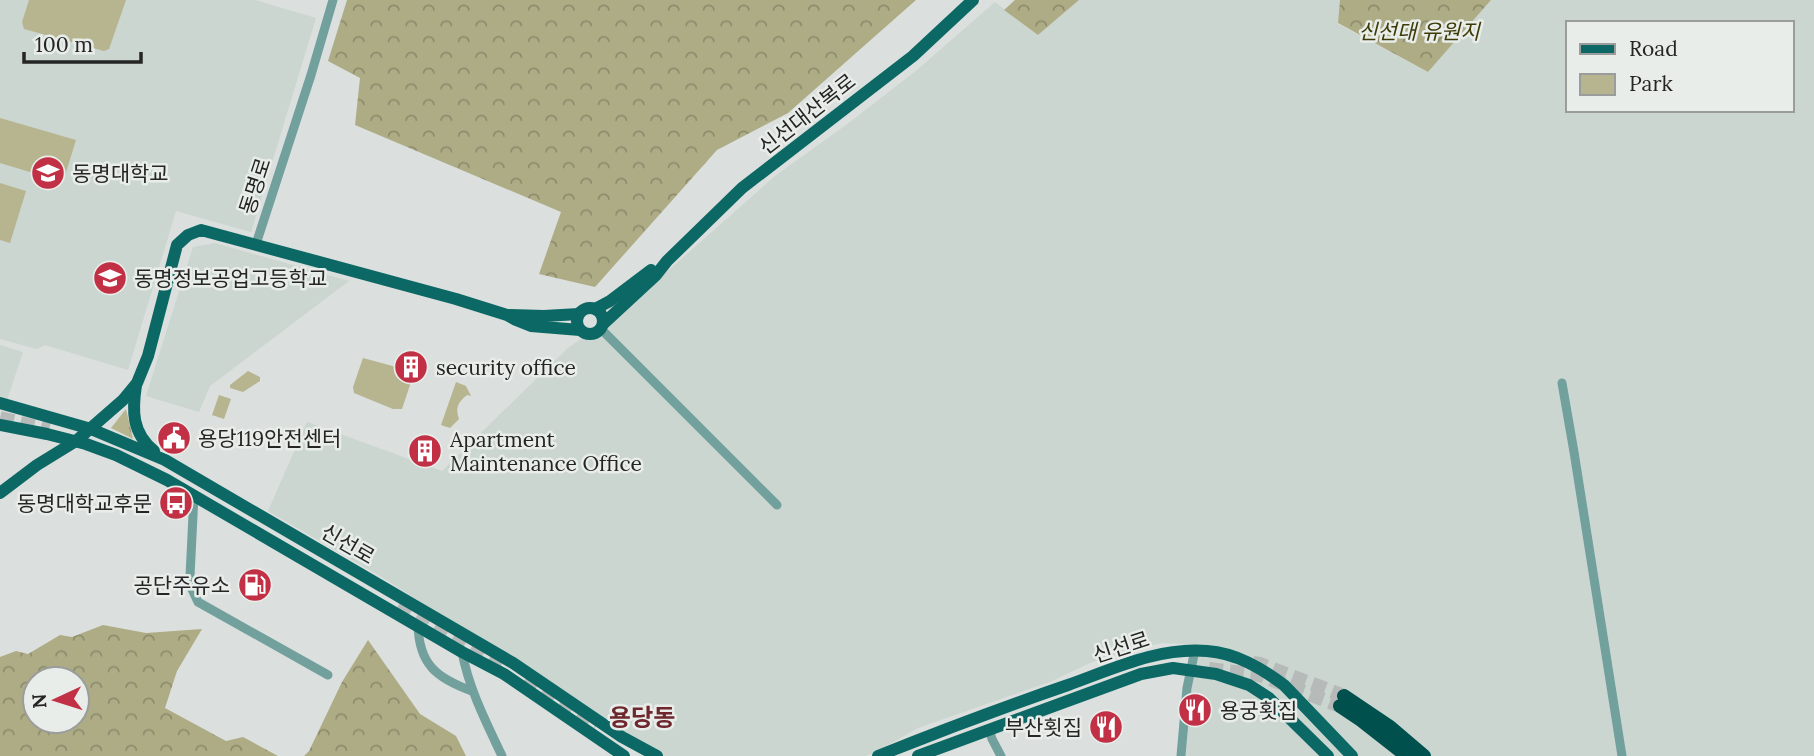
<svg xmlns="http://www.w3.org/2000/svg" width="1814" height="756" font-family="Lora,'Noto Sans KR',serif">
  <defs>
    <pattern id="grass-tufts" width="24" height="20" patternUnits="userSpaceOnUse" patternTransform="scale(1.75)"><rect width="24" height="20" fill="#b7b58f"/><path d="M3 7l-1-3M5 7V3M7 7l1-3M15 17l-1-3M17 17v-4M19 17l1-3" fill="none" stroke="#959375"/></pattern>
    <pattern id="forest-crowns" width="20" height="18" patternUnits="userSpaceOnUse" patternTransform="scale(1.75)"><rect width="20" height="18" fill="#aeac85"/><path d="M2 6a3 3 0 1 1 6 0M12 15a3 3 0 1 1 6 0" fill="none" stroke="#8d8c6d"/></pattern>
  </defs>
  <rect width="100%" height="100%" fill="#dbdfdd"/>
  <!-- built -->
  <g fill="#cbd6d0" fill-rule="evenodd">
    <polygon points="0,0 255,0 316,18 251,232 176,211 128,370 45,345 37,349 0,339"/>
    <path d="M 1079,0 L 1340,0 L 1338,24 L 1428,72 L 1491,0 L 1814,0 L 1814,756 L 1186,756 L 1191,689 L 1188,647 L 1183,644 L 1163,643 L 1134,649 L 1092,662 L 1052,681 L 918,728 L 874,753 L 865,756 L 662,756 L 380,576 L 268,511 L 307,422 L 442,471 L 569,347 L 618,315 L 775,176 L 846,125 L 917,70 L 995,2 L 1038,35 ZM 1567,23 L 1791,23 L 1791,110 L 1567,110 Z"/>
    <polygon points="215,243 349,281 210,386 199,412 146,396 193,247"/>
    <polygon points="0,345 23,352 7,400 0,398"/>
  </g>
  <!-- grass -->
  <polygon fill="url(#grass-tufts)" points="126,409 133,439 111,428"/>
  <!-- forest -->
  <g fill="url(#forest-crowns)" fill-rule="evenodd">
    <polygon points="347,0 916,0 788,113 717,150 595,287 539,274 561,212 355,125 360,78 328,61"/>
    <polygon points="1015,0 1079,0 1038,35 1004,10"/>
    <polygon points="1340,0 1491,0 1428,72 1338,23"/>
    <path d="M 103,625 L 146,633 L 202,629 L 177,671 L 165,708 L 226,741 L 243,737 L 278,756 L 0,756 L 0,657 L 16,651 L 28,654 L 60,635 L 72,637 ZM 35,679 L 77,679 L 77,721 L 35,721 Z"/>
    <polygon points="368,640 420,714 456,736 466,756 304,756 309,751 342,682"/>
  </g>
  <!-- park -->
  <g fill="#b7b58f">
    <polygon points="29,0 126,0 109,49 104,51 24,29 22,22"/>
    <polygon points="0,118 76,140 63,182 0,163"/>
    <polygon points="0,183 26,191 10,243 0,240"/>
    <polygon points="363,358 400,368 413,376 402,409 393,409 354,393 353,387"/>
    <polygon points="248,371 260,377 260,381 243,392 230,388 230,385"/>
    <path d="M 456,382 L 466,386 L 471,396 L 467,395 C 458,402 455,408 459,419 L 450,428 L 441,425 Z"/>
    <polygon points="219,395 231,399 224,419 212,415"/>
  </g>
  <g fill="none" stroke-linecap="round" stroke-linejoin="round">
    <!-- highway-tunnel -->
    <g stroke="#b6bab8" stroke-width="14" stroke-dasharray="14 7" stroke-linecap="butt">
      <polyline points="0,418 49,430"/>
      <polyline points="400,603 504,669"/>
      <polyline points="1253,663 1260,664 1344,696"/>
      <polyline points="1209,669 1260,675 1340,706"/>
      <polyline points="524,681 596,726"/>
    </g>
    <!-- minor -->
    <g stroke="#71a09d" stroke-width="9">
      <polyline points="256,244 311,75 333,0"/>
      <polyline points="601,329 777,505"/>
      <polyline points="1562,383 1574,452 1622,756"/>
      <polyline points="194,495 190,576 191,587 198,602 328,675"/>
      <path d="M 418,625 C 419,664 436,678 472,691"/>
      <path d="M 462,652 C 469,689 486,722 502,756"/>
      <polyline points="989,729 992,739 1001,756"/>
      <polyline points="1181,756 1187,688 1195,650"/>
    </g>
    <!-- major -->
    <g stroke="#0c6865" stroke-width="12">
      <circle cx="590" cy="321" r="13"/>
      <polyline points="595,309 610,301 651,270"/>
      <polyline points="510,315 544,316 579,314"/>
      <polyline points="603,324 656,275 667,261 742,188 913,56 973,0"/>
      <path d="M 136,385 C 132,411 132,433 154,451"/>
      <polyline points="0,403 91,429 165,460 513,663 622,737 657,756"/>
      <polyline points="0,425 47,434 86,444 116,455 167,480 462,652 504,674 624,756"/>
      <polyline points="0,493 37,465 76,441 123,400 137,383 148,356 177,245 188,235 201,230 456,299 507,315 516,320 531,326 580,330"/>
      <path d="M 878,756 C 940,731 1004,707 1068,685 C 1113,669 1158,647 1207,651 C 1236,653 1261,668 1284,685 L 1352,756"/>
      <polyline points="918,756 1141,674 1173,668 1216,674 1249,685 1269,698 1328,756"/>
    </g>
    <!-- highway -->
    <g stroke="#00514e" stroke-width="14">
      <polyline points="1344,696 1390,727 1424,756"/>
      <polyline points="1340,706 1361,720 1407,756"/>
    </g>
  </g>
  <!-- icons -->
  <defs>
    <g id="university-disc" transform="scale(1.75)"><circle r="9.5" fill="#c13044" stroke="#e8edea"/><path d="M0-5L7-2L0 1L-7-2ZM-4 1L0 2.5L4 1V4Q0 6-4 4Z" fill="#fff"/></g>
    <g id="school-disc" transform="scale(1.75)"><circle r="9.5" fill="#c13044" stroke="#e8edea"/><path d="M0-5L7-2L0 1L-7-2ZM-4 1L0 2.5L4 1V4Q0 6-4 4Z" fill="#fff"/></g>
    <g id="building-disc" transform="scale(1.75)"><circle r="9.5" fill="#c13044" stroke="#e8edea"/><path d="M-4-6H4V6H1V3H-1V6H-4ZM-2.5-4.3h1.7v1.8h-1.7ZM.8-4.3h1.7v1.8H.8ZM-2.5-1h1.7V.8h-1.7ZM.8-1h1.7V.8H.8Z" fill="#fff"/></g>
    <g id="civic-disc" transform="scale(1.75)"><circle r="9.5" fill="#c13044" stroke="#e8edea"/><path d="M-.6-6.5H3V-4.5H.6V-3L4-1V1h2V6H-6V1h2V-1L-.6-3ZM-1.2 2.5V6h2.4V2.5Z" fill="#fff"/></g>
    <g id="bus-disc" transform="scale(1.75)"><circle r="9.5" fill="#c13044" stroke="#e8edea"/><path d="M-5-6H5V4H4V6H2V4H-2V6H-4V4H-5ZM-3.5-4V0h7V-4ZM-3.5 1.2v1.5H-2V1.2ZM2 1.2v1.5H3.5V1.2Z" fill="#fff"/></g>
    <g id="fuel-disc" transform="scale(1.75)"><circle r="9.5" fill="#c13044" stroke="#e8edea"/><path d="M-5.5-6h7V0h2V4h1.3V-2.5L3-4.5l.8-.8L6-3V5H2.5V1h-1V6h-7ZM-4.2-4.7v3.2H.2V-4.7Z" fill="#fff"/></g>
    <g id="restaurant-disc" transform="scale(1.75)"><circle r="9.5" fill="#c13044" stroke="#e8edea"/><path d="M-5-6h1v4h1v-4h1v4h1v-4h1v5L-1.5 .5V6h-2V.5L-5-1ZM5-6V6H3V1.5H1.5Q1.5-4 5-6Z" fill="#fff"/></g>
  </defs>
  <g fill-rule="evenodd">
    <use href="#university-disc" x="48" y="173"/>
    <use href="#school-disc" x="110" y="278"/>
    <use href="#building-disc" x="411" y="367"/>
    <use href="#civic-disc" x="174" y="438"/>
    <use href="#building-disc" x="425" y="451"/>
    <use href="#bus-disc" x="176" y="503"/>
    <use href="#fuel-disc" x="255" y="585"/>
    <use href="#restaurant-disc" x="1195" y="710"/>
    <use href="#restaurant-disc" x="1106" y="727"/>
  </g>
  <g text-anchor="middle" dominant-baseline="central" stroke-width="5" stroke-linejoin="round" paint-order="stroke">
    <!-- park labels -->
    <g font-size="21" font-style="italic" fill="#3e3a07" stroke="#e8edea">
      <text x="1419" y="31">신선대 유원지</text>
    </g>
    <!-- street labels -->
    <g font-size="21" fill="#242524" stroke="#e8edea">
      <text transform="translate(807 114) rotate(-38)">신선대산복로</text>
      <text transform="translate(255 186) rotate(-72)">동명로</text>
      <text transform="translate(348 544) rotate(30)">신선로</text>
      <text transform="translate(1121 647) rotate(-18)">신선로</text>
    </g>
    <!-- poi labels -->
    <g font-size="21" fill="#242524" stroke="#e8edea" text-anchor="start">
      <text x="72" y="173">동명대학교</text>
      <text x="134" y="278">동명정보공업고등학교</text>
      <text x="436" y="367">security office</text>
      <text x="198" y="438">용당119안전센터</text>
      <text x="450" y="439">Apartment<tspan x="450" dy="24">Maintenance Office</tspan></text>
      <text x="152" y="503" text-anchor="end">동명대학교후문</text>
      <text x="230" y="585" text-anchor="end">공단주유소</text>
      <text x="1220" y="710">용궁횟집</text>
      <text x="1082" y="727" text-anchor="end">부산횟집</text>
    </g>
    <!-- quarter labels -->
    <g font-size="24" font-weight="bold" fill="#6e272d" stroke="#e8edea">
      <text x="642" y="717">용당동</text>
    </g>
  </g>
  <!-- legend -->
  <rect x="1566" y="21" width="228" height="91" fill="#e8edea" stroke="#9a9d9b" stroke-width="2"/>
  <rect x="1580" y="44" width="35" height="10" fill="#0c6865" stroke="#9a9d9b" stroke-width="2"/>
  <text x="1629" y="56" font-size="21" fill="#242524">Road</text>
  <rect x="1580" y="74" width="35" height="21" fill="#b7b58f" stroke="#9a9d9b" stroke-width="2"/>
  <text x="1629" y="91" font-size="21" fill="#242524">Park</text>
  <!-- north arrow -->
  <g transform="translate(56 700) rotate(266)"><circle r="33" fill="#e8edea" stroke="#9a9d9b" stroke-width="2"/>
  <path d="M0-5L12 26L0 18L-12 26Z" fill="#c13044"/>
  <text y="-10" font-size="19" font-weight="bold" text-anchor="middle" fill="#242524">N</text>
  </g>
  <!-- scale -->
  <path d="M24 52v10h117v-10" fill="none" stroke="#242524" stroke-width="3.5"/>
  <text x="35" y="52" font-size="21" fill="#242524" stroke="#e8edea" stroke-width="5" paint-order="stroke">100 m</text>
</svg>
